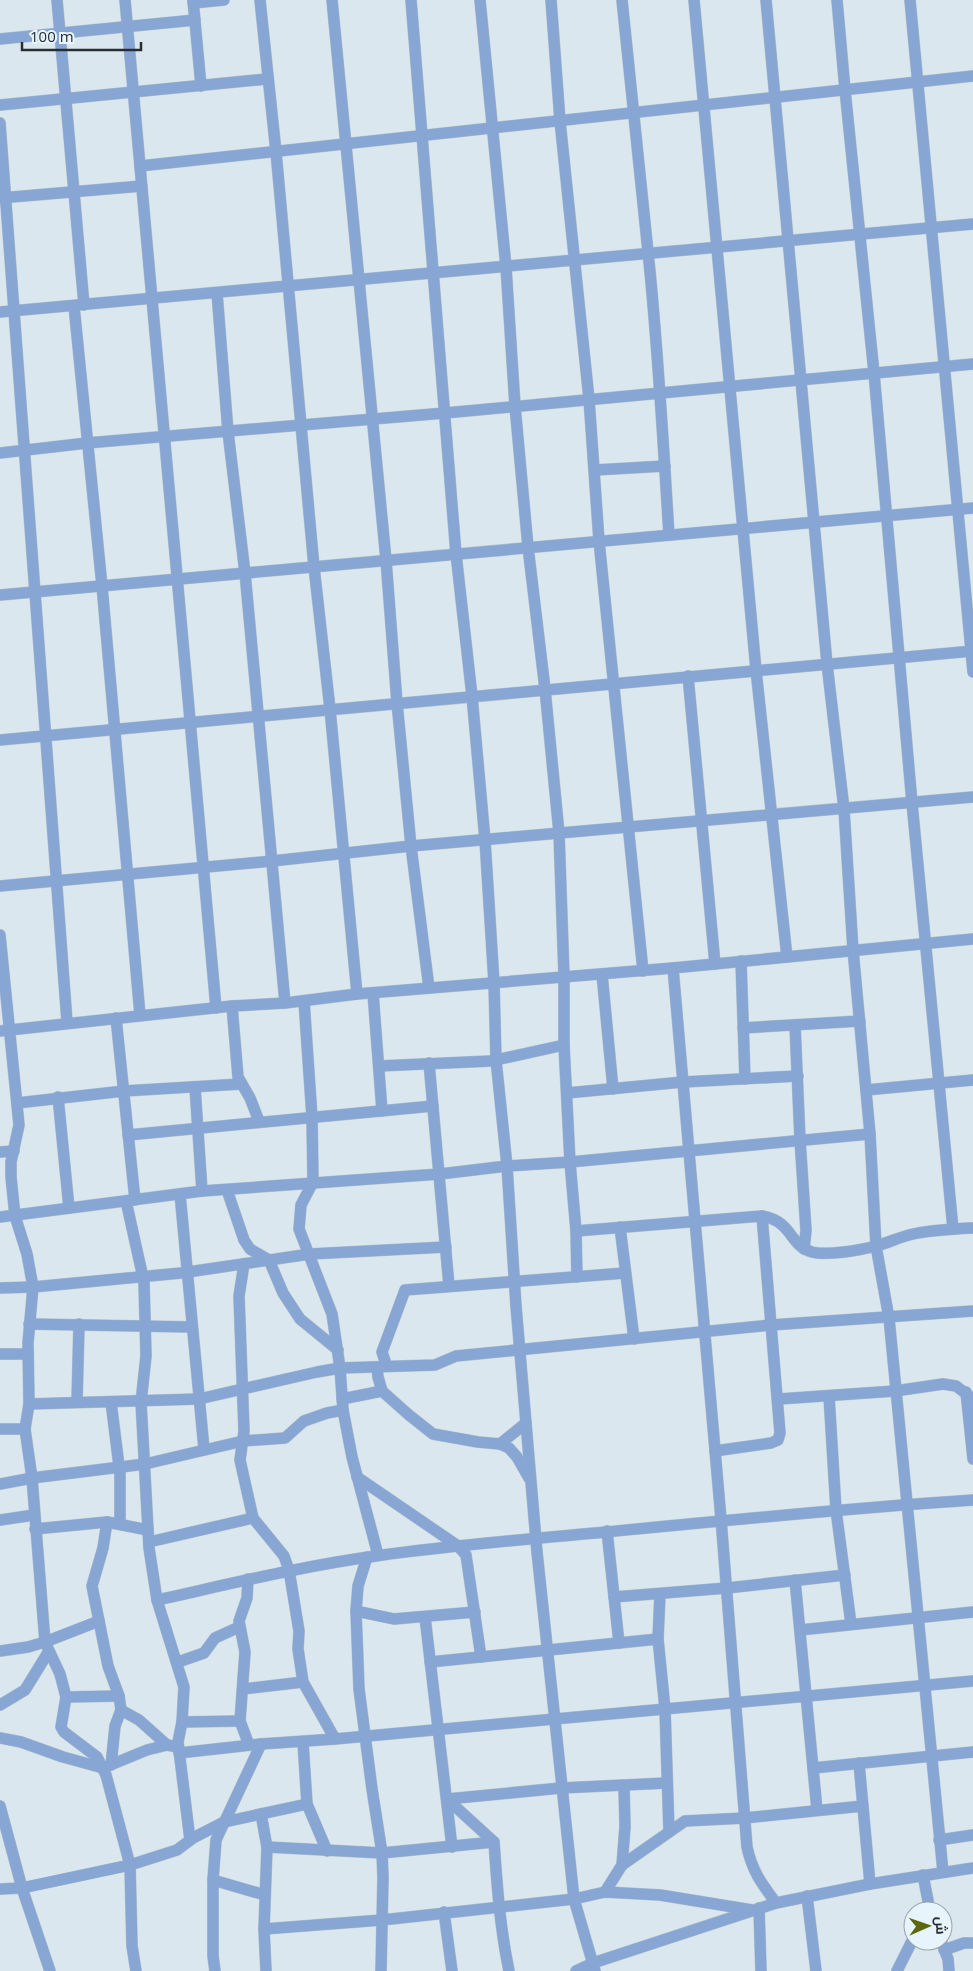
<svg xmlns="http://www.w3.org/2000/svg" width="973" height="1971" font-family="'Open Sans',Cairo,sans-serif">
  <rect width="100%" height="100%" fill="#dae7ef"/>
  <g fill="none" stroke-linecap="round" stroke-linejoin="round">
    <!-- minor casing -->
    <g stroke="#b6c2c9" stroke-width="12">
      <g id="minor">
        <polyline points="57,0 84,305"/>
        <polyline points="125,0 216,1008"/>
        <polyline points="193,0 201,86"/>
        <polyline points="260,0 276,152 314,567 330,709 357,994"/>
        <polyline points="332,0 386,560 397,703 411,846 429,988"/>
        <polyline points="411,0 456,554 472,696 485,840 494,983 496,1060 507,1166 516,1306 537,1552 574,1899 595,1971"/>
        <polyline points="480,0 506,267 515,406 528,547 545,689 559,833 564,976 564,1045 570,1162 576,1231 577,1277"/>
        <polyline points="551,0 560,121 589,399 599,541 643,971"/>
        <path d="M 622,0 C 630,84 640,168 648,252 C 658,346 663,441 669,535"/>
        <polyline points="694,0 756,670 787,957"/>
        <polyline points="766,0 827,664 844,809 853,950 870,1134 876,1246 889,1318 943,1872"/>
        <polyline points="837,0 845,90 874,373 912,803 953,1229"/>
        <polyline points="910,0 973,672"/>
        <polyline points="193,3 224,0"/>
        <polyline points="0,39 195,20"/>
        <polyline points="0,105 267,79"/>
        <polyline points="0,123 67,1022"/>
        <polyline points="140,166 973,76"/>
        <polyline points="0,198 142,186"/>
        <polyline points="217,293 228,432 245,573 285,1003"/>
        <polyline points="74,306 102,586 140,1015"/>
        <polyline points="0,312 973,224"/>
        <polyline points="0,453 87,443 445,413 973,364"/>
        <polyline points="595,470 665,466"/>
        <polyline points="0,595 973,508"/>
        <polyline points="688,676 715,964"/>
        <polyline points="0,740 973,651"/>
        <polyline points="0,886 272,861 411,846 973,797"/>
        <polyline points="0,935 19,1125 11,1162 11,1177 15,1216 27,1254 33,1287 28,1343 29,1404 25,1429 32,1478 45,1642 60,1674 66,1697 61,1727 64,1732 97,1757 106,1775 130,1865 132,1946 136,1971"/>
        <polyline points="741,961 745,1079"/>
        <path d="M 673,968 L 721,1519 L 747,1847 C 752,1871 762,1884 776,1903"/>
        <polyline points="602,974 613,1089"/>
        <polyline points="373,993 382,1111"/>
        <polyline points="304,1001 312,1117 313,1182 301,1205 299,1229 332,1314 340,1368 343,1410 352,1457 378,1555"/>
        <polyline points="232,1006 238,1077 250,1098 259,1121"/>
        <polyline points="116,1018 135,1200"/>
        <polyline points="795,1025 800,1140 806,1230 804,1249"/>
        <polyline points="743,1028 860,1021"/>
        <polyline points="0,1031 232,1006 285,1003 357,994 673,968 973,939"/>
        <polyline points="429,1063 449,1286"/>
        <polyline points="379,1066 491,1061 564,1045"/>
        <polyline points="195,1087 202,1191"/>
        <polyline points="866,1090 973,1080"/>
        <polyline points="567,1093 683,1082 798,1076"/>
        <polyline points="58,1097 69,1208"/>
        <polyline points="17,1103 124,1091 241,1084"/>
        <polyline points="128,1135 433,1106"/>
        <polyline points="0,1152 14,1151"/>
        <polyline points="227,1190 244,1240 250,1249 269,1260 283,1293 300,1319 338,1350"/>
        <polyline points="180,1194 204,1449"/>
        <polyline points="126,1201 144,1282 146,1356 141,1402 149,1548 157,1600 184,1687 182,1722 178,1742 190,1840"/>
        <polyline points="0,1217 202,1191 440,1174 507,1166 570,1162 870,1134"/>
        <polyline points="620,1227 634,1339"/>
        <path d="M 576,1231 L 762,1216 C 794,1222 788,1245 812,1252 C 827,1256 861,1250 876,1246 C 887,1243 898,1238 909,1235 C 929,1230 952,1229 973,1228"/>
        <polyline points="244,1264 239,1296 244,1431 240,1460 253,1518 284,1556 289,1570 299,1631 298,1649 303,1682 335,1739"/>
        <polyline points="0,1288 33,1287 181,1273 310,1254 446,1247"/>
        <polyline points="29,1324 192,1327"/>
        <polyline points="0,1354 28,1354"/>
        <polyline points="385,1361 382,1352 405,1290 625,1273"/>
        <polyline points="377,1367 378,1377 382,1391 409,1415 433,1434 478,1442 500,1444 509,1448 517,1457 529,1478"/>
        <polyline points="966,1392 973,1459"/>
        <polyline points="829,1396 836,1510 851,1624"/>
        <polyline points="342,1399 382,1391"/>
        <polyline points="779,1399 895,1391 943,1384 956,1386 973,1399"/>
        <polyline points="77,1402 79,1324"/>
        <polyline points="111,1402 120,1474 120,1524"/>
        <polyline points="29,1404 199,1399 317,1372 340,1368 435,1365 456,1356 771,1325 973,1311"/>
        <polyline points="0,1429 25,1429"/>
        <polyline points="500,1444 526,1423"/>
        <polyline points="715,1451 771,1443 778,1440 780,1433 762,1216"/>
        <polyline points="357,1477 458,1546 466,1555 481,1657"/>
        <polyline points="0,1484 32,1478 145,1464 243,1441 285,1438 304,1421 327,1413 343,1410"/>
        <polyline points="0,1520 34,1515"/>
        <polyline points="107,1522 103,1548 92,1586 108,1666 119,1696 121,1710 115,1726 111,1765"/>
        <polyline points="35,1529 107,1522 148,1530"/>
        <polyline points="607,1531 619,1643"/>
        <polyline points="149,1542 253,1518"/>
        <polyline points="367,1557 358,1586 356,1611 359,1689 372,1789 382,1853 383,1877 381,1971"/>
        <polyline points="248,1579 247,1598 239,1621 245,1652 240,1721 249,1745"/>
        <polyline points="795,1580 817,1810"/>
        <polyline points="660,1594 658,1639 665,1709 669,1832"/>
        <polyline points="614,1597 727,1588 845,1575"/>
        <path d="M 157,1600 C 230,1584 302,1566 376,1556 C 453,1545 530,1539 606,1532 C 729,1520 850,1508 973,1500"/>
        <polyline points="356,1611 394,1619 475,1612"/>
        <polyline points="425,1617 452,1847"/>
        <polyline points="800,1630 973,1612"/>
        <polyline points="0,1651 28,1647 45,1642 99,1621"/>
        <polyline points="178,1662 204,1653 215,1638 239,1627"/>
        <polyline points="430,1662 658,1639"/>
        <polyline points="243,1689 303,1682"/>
        <polyline points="66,1697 119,1696"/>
        <polyline points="0,1705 25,1690 49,1651"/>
        <polyline points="121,1710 139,1720 167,1745"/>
        <polyline points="182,1722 240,1721"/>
        <polyline points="0,1738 21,1742 63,1757 103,1768 147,1750 167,1745 178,1747"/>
        <polyline points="303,1742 307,1804 327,1851"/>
        <polyline points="179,1753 261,1744 335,1739 973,1681"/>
        <polyline points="859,1763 870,1884"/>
        <polyline points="813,1768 973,1752"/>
        <polyline points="447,1799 561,1788 667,1783"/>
        <path d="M 447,1799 L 494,1842 C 497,1885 500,1928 509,1971"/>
        <polyline points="0,1806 22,1888 50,1971"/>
        <polyline points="261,1814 267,1847 264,1929 266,1971"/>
        <polyline points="939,1840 973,1835"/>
        <polyline points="267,1847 382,1853 494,1842"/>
        <polyline points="622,1865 685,1821 745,1818 863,1806"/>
        <polyline points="923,1875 930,1911"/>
        <polyline points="213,1880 265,1895"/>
        <polyline points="0,1889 22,1888 130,1865 177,1850 193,1838 224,1822 307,1804"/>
        <polyline points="605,1892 622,1865 625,1827 624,1786"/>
        <polyline points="807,1896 816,1971"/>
        <polyline points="759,1908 761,1971"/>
        <polyline points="444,1912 452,1971"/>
        <polyline points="264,1929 382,1920 574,1899 605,1892 660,1895 752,1910"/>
        <polyline points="941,1941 948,1959 949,1971"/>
        <polyline points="944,1950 964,1943 973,1943"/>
        <polyline points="215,1971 213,1956 213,1880 216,1840 261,1744"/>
        <polyline points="576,1971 593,1963 776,1903 870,1884 973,1868"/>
        <polyline points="897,1971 913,1939"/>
      </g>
    </g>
    <!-- minor -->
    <use href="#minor" stroke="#87a6d4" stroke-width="11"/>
  </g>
  <!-- north arrow -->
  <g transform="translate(928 1926) rotate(88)"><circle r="24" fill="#e7f4fc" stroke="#9ba4aa"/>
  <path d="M0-4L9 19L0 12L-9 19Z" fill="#5a670d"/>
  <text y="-8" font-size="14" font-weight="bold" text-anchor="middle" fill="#282d30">ش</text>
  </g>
  <!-- scale -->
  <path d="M22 42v8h119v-8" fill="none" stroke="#282d30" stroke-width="2.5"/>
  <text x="30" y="42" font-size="15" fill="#282d30" stroke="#e7f4fc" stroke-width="4" paint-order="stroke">100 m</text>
</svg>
